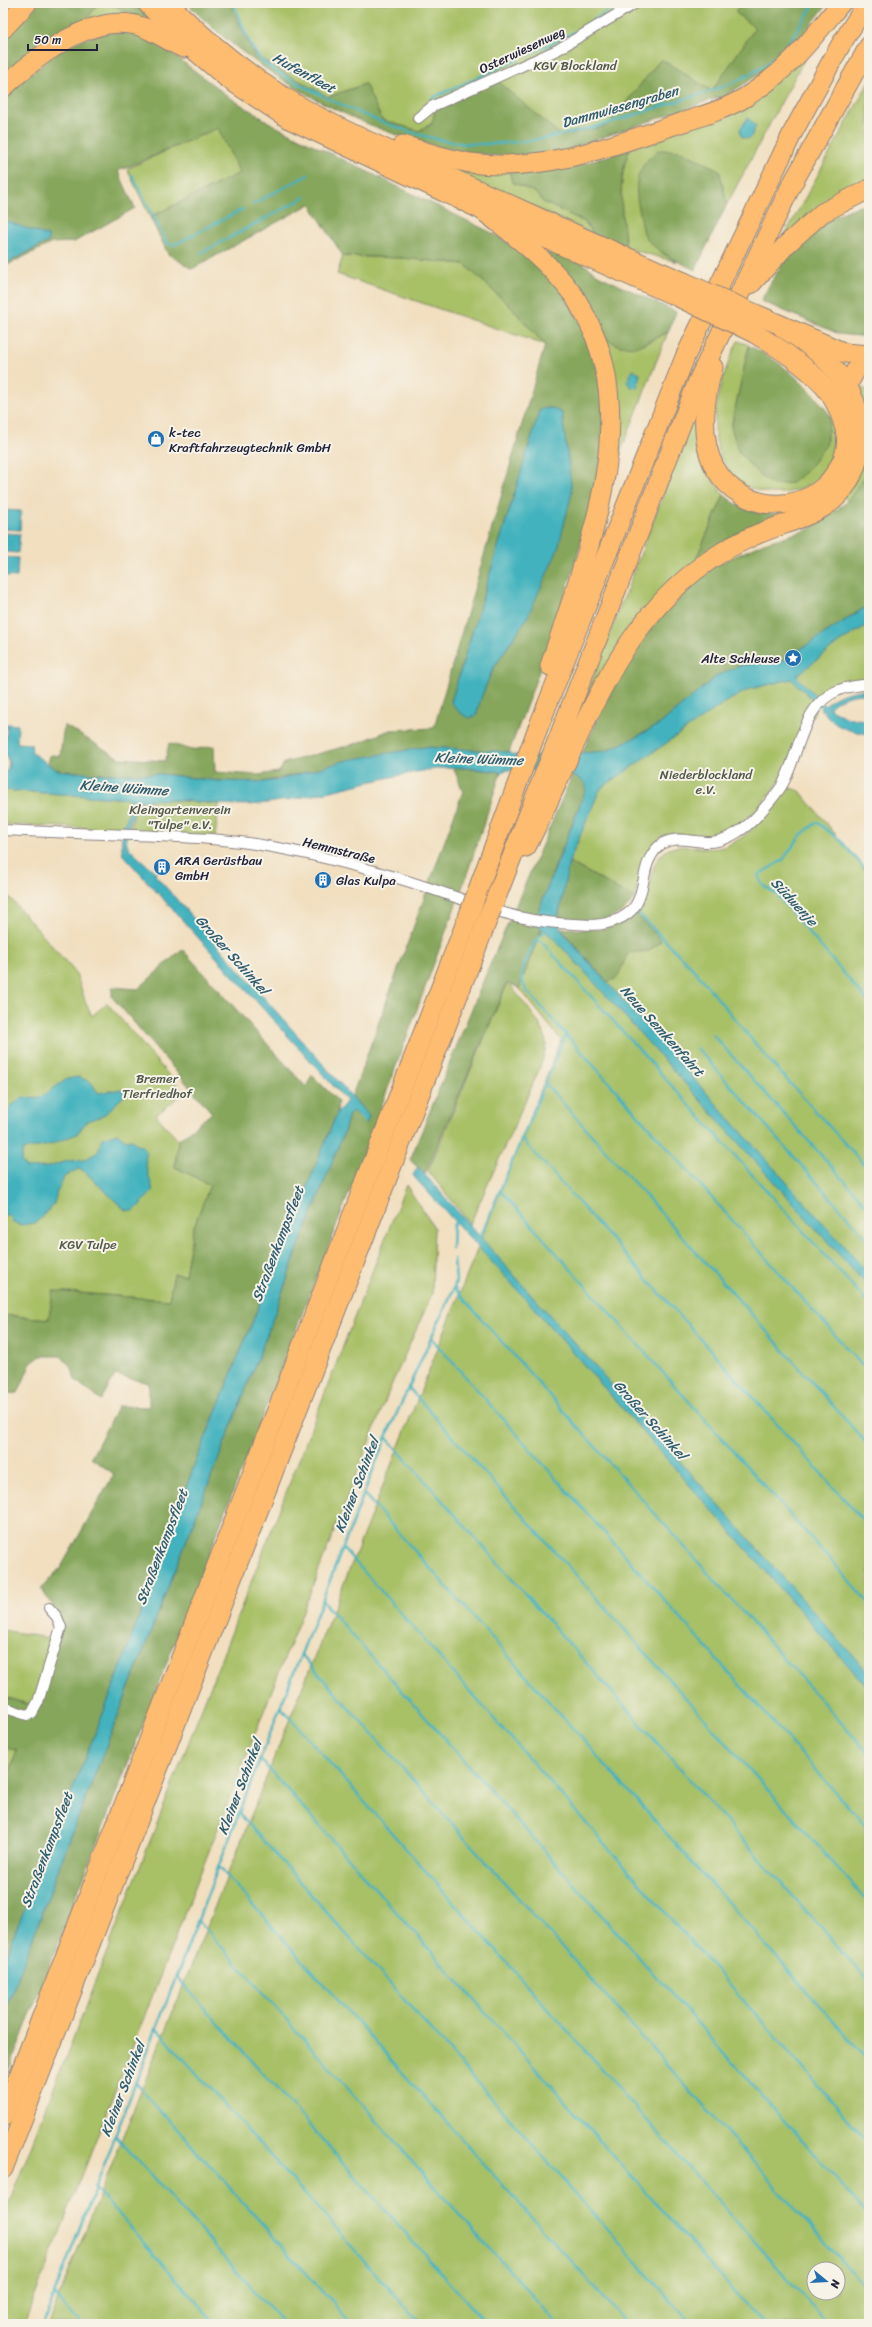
<svg xmlns="http://www.w3.org/2000/svg" width="872" height="2327" font-family="Sriracha,sans-serif">
  <rect width="100%" height="100%" fill="#f7f3e8"/>
  <filter id="ink" filterUnits="userSpaceOnUse"><feTurbulence type="fractalNoise" baseFrequency=".025" numOctaves="2"/><feDisplacementMap in="SourceGraphic" scale="8" xChannelSelector="R" yChannelSelector="G"/><feConvolveMatrix kernelMatrix="1 2 1 2 8 2 1 2 1" color-interpolation-filters="sRGB"/></filter>
  <filter id="wash" filterUnits="userSpaceOnUse"><feTurbulence type="fractalNoise" baseFrequency=".012" numOctaves="4" result="noise"/><feDisplacementMap in="SourceGraphic" scale="16" xChannelSelector="R" yChannelSelector="G"/><feGaussianBlur stdDeviation="0.9" result="paint"/><feColorMatrix in="noise" values="0 0 0 0 0 0 0 0 0 0 0 0 0 0 0 0 0 1.4 0 .05"/><feComposite in="paint" operator="in"/></filter>
  <g filter="url(#wash)">
    <rect width="100%" height="100%" fill="#f1dfc0"/>
    <!-- green -->
    <g fill="#a8c066" stroke="#657150" fill-rule="evenodd">
      <polygon points="98,3 109,3 141,18 149,16 173,40 84,24"/>
      <polygon points="230,3 741,3 735,12 756,28 712,91 661,60 607,126 562,137 497,81 419,131 382,120 365,84 328,97 254,55"/>
      <path d="M 805,58 L 727,204 L 719,170 L 662,253 L 677,262 L 626,248 C 622,213 616,182 630,149 Z"/>
      <polygon points="869,82 869,184 777,249"/>
      <polygon points="218,127 240,173 150,217 127,169"/>
      <polygon points="424,158 509,171 512,182 536,193 543,202 585,222 594,235"/>
      <polygon points="343,256 401,258 464,264 513,309 545,345 337,274"/>
      <path d="M 668,332 L 610,479 L 603,338 C 632,352 641,347 668,332 Z"/>
      <path d="M 738,341 L 749,345 L 731,427 L 826,445 L 830,415 C 868,526 644,534 738,341 Z"/>
      <polygon points="858,386 869,391 869,470 847,502 844,495"/>
      <polygon points="698,404 714,482 724,495 696,559 572,733"/>
      <polygon points="869,624 869,679 840,683 824,693 781,779 760,807 737,826 722,836 703,839 682,834 664,835 647,853 634,898 569,862 600,789 724,703 750,689 791,679 841,641"/>
      <path d="M 787,787 L 800,791 L 869,875 L 869,2324 L 48,2324 L 561,1040 L 519,988 L 542,927 L 628,952 L 649,951 L 661,941 L 636,914 C 639,910 644,905 646,899 C 653,884 649,867 662,854 C 678,838 704,853 723,847 C 751,838 770,809 787,787 ZM 814,2269 L 838,2269 L 838,2293 L 814,2293 Z"/>
      <polygon points="3,790 131,799 133,801 123,830 3,824"/>
      <polygon points="157,799 219,804 215,837 129,831 138,801"/>
      <path d="M 3,890 L 74,971 C 82,985 83,1001 92,1016 L 107,1003 L 184,1093 L 156,1115 L 178,1140 L 175,1167 L 210,1185 L 193,1229 L 185,1275 L 174,1274 L 169,1300 L 53,1291 L 49,1319 L 3,1315 Z"/>
      <path d="M 508,982 C 517,995 542,1023 545,1036 C 548,1048 543,1059 539,1070 L 470,1224 L 428,1171 Z"/>
      <polygon points="406,1185 434,1227 432,1294 391,1386 24,2324 3,2324 3,2218"/>
      <polygon points="3,1630 53,1639 35,1700 28,1704 3,1697"/>
      <polygon points="3,1747 17,1750 3,1792"/>
    </g>
    <!-- forest -->
    <g fill="#86a65b" stroke="#54644b" fill-rule="evenodd">
      <polygon points="39,3 98,3 84,24 3,79 3,42"/>
      <polygon points="109,3 138,3 149,16 141,18"/>
      <path d="M 187,3 L 230,3 L 254,55 L 328,97 L 365,84 L 382,120 L 419,131 L 432,124 L 435,110 L 497,81 L 562,136 L 607,126 L 661,59 L 712,91 L 755,28 L 735,12 L 741,3 L 828,3 C 795,46 775,66 728,94 L 563,151 C 543,154 523,157 502,156 C 390,151 264,82 187,3 Z"/>
      <path d="M 130,32 L 158,43 L 229,97 L 275,126 L 492,233 C 502,240 513,246 523,253 C 582,298 608,370 603,443 C 600,477 590,510 581,543 C 561,614 535,683 509,752 L 425,747 L 263,782 L 218,781 L 161,774 L 94,774 L 57,770 L 48,764 L 50,755 L 60,756 L 64,725 L 119,758 L 165,761 L 169,743 L 191,750 L 214,746 L 215,772 L 257,775 L 279,772 L 284,763 L 358,743 L 390,730 L 434,728 L 545,345 L 513,309 L 464,264 L 401,258 L 343,256 L 310,204 L 192,269 L 168,254 L 150,217 L 240,173 L 218,128 L 118,171 L 135,208 L 74,242 L 52,243 L 3,267 L 10,260 L 49,241 L 24,228 L 3,220 L 3,95 L 67,46 L 101,33 ZM 551,408 L 528,616 L 493,669 L 482,695 L 476,715 L 451,702 L 540,409 Z"/>
      <path d="M 630,149 C 616,182 622,213 626,248 L 594,235 L 585,222 L 543,202 L 536,193 L 512,182 L 509,171 L 550,170 L 579,165 Z"/>
      <path d="M 658,150 L 681,151 L 719,170 L 727,204 L 695,270 C 678,261 659,254 647,239 C 643,234 642,224 641,218 C 634,187 632,172 658,150 Z"/>
      <path d="M 860,206 L 869,207 L 869,337 L 839,334 L 761,301 C 782,258 813,220 860,206 Z"/>
      <polygon points="550,247 576,258 598,275 676,312 668,332 636,347 620,346 603,338 547,257"/>
      <path d="M 749,346 C 782,361 808,386 830,415 L 826,445 L 809,468 L 792,483 L 773,485 L 759,475 L 738,451 L 731,427 Z"/>
      <polygon points="869,470 869,605 782,661 742,665 718,675 660,724 638,736 606,751 582,753 605,703 638,645 665,612 710,568 764,543 810,529 847,502"/>
      <path d="M 724,495 C 744,512 761,515 786,514 L 746,528 L 696,559 Z"/>
      <polygon points="453,767 501,772 466,877 352,1185 3,2085 3,2017 74,1828 268,1332 297,1251 344,1132 349,1114 353,1110 366,1124 362,1108 352,1096 463,791"/>
      <polygon points="572,776 581,778 586,785 585,792 551,877 539,926 542,927 519,988 507,983 425,1174 410,1160 489,967"/>
      <path d="M 569,862 L 634,898 C 618,926 586,921 558,919 Z"/>
      <path d="M 636,914 L 661,940 L 649,951 L 628,953 L 617,978 L 607,982 L 560,928 C 591,930 609,934 636,914 Z"/>
      <polygon points="182,949 306,1087 312,1075 338,1101 337,1113 194,1466 112,1691 3,1965 3,1792 17,1750 3,1747 3,1697 28,1704 35,1700 57,1628 56,1610 41,1589 61,1567 114,1474 91,1458 118,1406 149,1407 149,1383 115,1375 101,1400 75,1380 72,1368 61,1356 41,1356 31,1363 18,1393 3,1394 3,1315 49,1319 53,1291 169,1300 174,1274 185,1275 193,1229 210,1185 175,1167 178,1140 212,1113 112,997 112,987 138,989"/>
    </g>
    <!-- water -->
    <g fill="#43b2be" stroke="#326a7c">
      <polygon points="748,118 756,126 751,137 747,139 741,136 740,129"/>
      <polygon points="3,220 48,236 49,241 3,265"/>
      <polygon points="633,370 640,373 637,388 631,387 627,382"/>
      <polygon points="552,408 562,413 572,492 558,549 528,616 493,669 482,695 476,716 469,718 460,713 451,702 540,409"/>
      <polygon points="3,510 21,511 20,530 3,529"/>
      <polygon points="3,533 20,534 18,553 3,552"/>
      <polygon points="3,557 18,558 17,577 3,576"/>
      <path d="M 869,605 L 869,624 L 841,641 L 796,676 L 825,705 C 839,693 851,691 869,689 L 869,694 C 852,694 841,696 829,708 L 845,717 L 869,721 L 869,734 C 849,731 834,728 823,710 L 820,710 L 821,707 L 791,679 L 750,689 L 724,703 L 600,789 L 569,862 L 558,919 L 560,928 L 570,941 L 869,1274 L 869,1288 L 582,969 L 554,939 L 539,926 L 536,917 L 585,792 L 586,785 C 573,767 528,771 507,770 L 501,772 C 482,770 462,766 443,768 C 384,775 327,795 268,803 C 224,810 182,795 138,801 C 134,813 124,831 127,844 C 129,851 150,867 156,873 L 155,875 L 369,1116 L 366,1124 L 353,1111 L 349,1114 L 344,1132 L 297,1251 L 268,1332 L 74,1828 L 3,2017 L 3,1965 L 12,1940 L 112,1691 L 194,1466 L 337,1113 L 347,1101 L 123,855 C 121,847 121,835 124,826 C 126,818 134,806 131,799 L 3,790 L 3,771 L 7,771 L 9,763 L 5,752 L 7,724 L 18,725 L 17,743 L 31,744 L 32,753 L 57,770 L 94,774 L 161,774 L 218,781 L 263,782 L 279,780 L 347,760 L 425,747 L 509,752 L 513,755 L 574,758 L 582,753 L 606,751 L 638,736 L 660,724 L 718,675 L 742,665 L 782,661 Z"/>
      <path d="M 78,1077 L 91,1082 L 98,1093 L 122,1089 L 124,1093 L 123,1097 L 103,1116 L 87,1121 L 77,1134 L 49,1145 L 23,1150 L 21,1161 L 26,1168 L 47,1167 L 68,1161 L 84,1160 L 98,1152 L 102,1138 L 117,1133 L 126,1140 L 132,1139 L 137,1145 L 143,1146 L 147,1153 C 142,1162 151,1180 153,1191 L 134,1211 L 125,1210 L 84,1171 L 78,1169 L 64,1177 L 57,1192 L 54,1204 L 39,1220 L 35,1223 L 21,1225 L 13,1222 L 11,1217 L 3,1214 L 3,1112 L 21,1098 L 41,1097 L 67,1079 Z"/>
      <polygon points="418,1167 869,1674 869,1689 532,1306 415,1178 413,1175"/>
    </g>
    <g fill="none" stroke-linecap="round" stroke-linejoin="round">
      <!-- stream -->
      <g stroke="#43b2be" stroke-width="2.5">
        <path d="M 233,3 C 241,20 247,41 258,56 C 269,72 303,85 321,95 C 363,116 429,144 476,144 C 541,145 602,126 662,106 C 700,94 740,85 772,60 C 789,46 802,21 815,3"/>
        <polyline points="584,26 620,3"/>
        <polyline points="527,55 575,32"/>
        <polyline points="432,98 519,59"/>
        <polyline points="132,175 167,243 174,245 243,209"/>
        <polyline points="253,204 308,175"/>
        <polyline points="201,253 305,197"/>
        <polyline points="869,873 841,841 817,822 801,835 783,860 758,875 762,884 776,894 869,1003"/>
        <polyline points="637,912 695,971 768,1059 869,1170"/>
        <polyline points="536,940 546,929"/>
        <polyline points="713,1035 869,1208"/>
        <polyline points="697,1048 869,1241"/>
        <polyline points="546,1084 869,1446"/>
        <polyline points="521,1138 869,1527"/>
        <polyline points="500,1190 869,1603"/>
        <polyline points="479,1240 566,1034"/>
        <polyline points="452,1248 453,1226 456,1220"/>
        <polyline points="454,1288 869,1754"/>
        <path d="M 869,1304 L 541,941 L 536,940 C 528,956 515,974 527,991 L 869,1373"/>
        <polyline points="431,1338 869,1830"/>
        <polyline points="408,1387 869,1903"/>
        <polyline points="386,1437 869,1982"/>
        <polyline points="364,1494 869,2061"/>
        <polyline points="343,1548 869,2143"/>
        <polyline points="322,1601 869,2216"/>
        <polyline points="301,1654 869,2292"/>
        <polyline points="280,1707 828,2324"/>
        <polyline points="260,1759 763,2324"/>
        <polyline points="239,1813 691,2324"/>
        <polyline points="219,1867 627,2324"/>
        <polyline points="198,1920 557,2324"/>
        <polyline points="176,1976 487,2324"/>
        <polyline points="156,2028 421,2324"/>
        <polyline points="135,2082 352,2324"/>
        <polyline points="115,2135 284,2324"/>
        <polyline points="94,2187 216,2324"/>
        <polyline points="54,2294 81,2324"/>
        <polyline points="43,2324 239,1813 386,1437 454,1288 456,1281 454,1259"/>
      </g>
    </g>
  </g>
  <g filter="url(#ink)">
    <g fill="none" stroke-linecap="round" stroke-linejoin="round">
      <!-- street casing -->
      <g stroke="#8a807e" stroke-width="12">
        <g id="street">
          <polyline points="418,118 433,106 557,50 636,3"/>
          <path d="M 3,830 C 47,832 91,834 135,835 C 176,837 219,838 261,845 C 328,856 396,876 461,899 C 503,913 529,923 574,924 C 587,925 601,926 614,921 C 654,907 634,871 658,847 C 671,834 691,842 707,842 C 725,843 747,828 759,814 C 766,806 775,796 781,787 C 800,756 800,705 839,690 C 848,686 859,686 869,684"/>
          <polyline points="3,1707 27,1715 32,1713 38,1702 61,1627 57,1617 49,1608"/>
        </g>
      </g>
      <!-- highway casing -->
      <g stroke="#8a807e" stroke-width="21">
        <g id="highway">
          <polyline points="147,3 179,37 227,78 289,119 482,210 678,297"/>
          <path d="M 168,3 C 197,32 227,58 260,81 C 324,126 401,155 471,187 C 542,219 613,252 684,282"/>
          <polyline points="3,29 27,3"/>
          <path d="M 3,88 C 33,59 86,17 130,24 C 148,26 166,40 183,48"/>
          <path d="M 403,145 C 425,152 448,159 470,163 C 537,172 602,150 665,128 C 689,120 723,111 744,98 C 787,72 810,41 841,3"/>
          <path d="M 482,210 C 514,235 546,259 571,292 C 577,298 580,308 585,315 C 644,423 584,559 550,666"/>
          <polyline points="751,284 787,244 822,213 869,189"/>
          <polyline points="760,316 845,353 869,355"/>
          <path d="M 713,367 C 704,398 699,439 715,468 C 741,514 808,517 836,472 C 845,458 849,446 845,429 C 841,414 835,398 824,386 C 804,364 779,348 754,333"/>
          <polyline points="847,386 857,368 869,362"/>
          <path d="M 526,847 C 565,773 597,677 651,614 C 678,582 711,555 749,538 C 773,526 801,521 824,507 C 863,483 871,424 847,386 C 831,361 808,343 783,328"/>
          <polyline points="476,895 536,733 685,357 793,132 840,46 867,3"/>
          <polyline points="492,908 698,381 791,186 869,46"/>
          <polyline points="3,2117 470,912"/>
          <polyline points="3,2169 488,918"/>
        </g>
      </g>
      <!-- street -->
      <use href="#street" stroke="#fff" stroke-width="10"/>
      <!-- highway -->
      <use href="#highway" stroke="#febc70" stroke-width="19"/>
      <!-- highway-bridge casing -->
      <g stroke="#8a807e" stroke-width="21" stroke-linecap="butt">
        <g id="highway-bridge">
          <polyline points="684,282 760,316"/>
          <polyline points="678,297 754,333"/>
          <polyline points="470,912 476,895"/>
          <polyline points="488,918 492,908"/>
        </g>
      </g>
      <!-- highway-bridge -->
      <use href="#highway-bridge" stroke="#febc70" stroke-width="19"/>
    </g>
  </g>
  <!-- icons -->
  <defs>
    <g id="shop-disc" transform="scale(0.9)"><circle r="9.5" fill="#1f6fb2" stroke="#f7f3e8"/><path d="M-5-2.5h2.3a2.7 3.5 0 0 1 5.4 0H5L5.5 6h-11ZM-1.5-2.5h3a1.5 2.3 0 0 0-3 0Z" fill="#fff"/></g>
    <g id="sight-disc" transform="scale(0.9)"><circle r="9.5" fill="#1f6fb2" stroke="#f7f3e8"/><path d="M0-6L1.8-2.2L6-1.7L2.9 1.2L3.7 5.4L0 3.3L-3.7 5.4L-2.9 1.2L-6-1.7L-1.8-2.2Z" fill="#fff"/></g>
    <g id="building-disc" transform="scale(0.9)"><circle r="9.5" fill="#1f6fb2" stroke="#f7f3e8"/><path d="M-4-6H4V6H1V3H-1V6H-4ZM-2.5-4.3h1.7v1.8h-1.7ZM.8-4.3h1.7v1.8H.8ZM-2.5-1h1.7V.8h-1.7ZM.8-1h1.7V.8H.8Z" fill="#fff"/></g>
  </defs>
  <g fill-rule="evenodd">
    <use href="#shop-disc" x="156" y="439"/>
    <use href="#sight-disc" x="793" y="658"/>
    <use href="#building-disc" x="162" y="867"/>
    <use href="#building-disc" x="323" y="880"/>
  </g>
  <g text-anchor="middle" dominant-baseline="central" stroke-width="4" stroke-linejoin="round" paint-order="stroke">
    <!-- street labels -->
    <g font-size="13" fill="#22223b" stroke="#f7f3e8">
      <text transform="translate(522 50) rotate(-25)">Osterwiesenweg</text>
      <text transform="translate(339 850) rotate(14)">Hemmstraße</text>
    </g>
    <!-- park labels -->
    <g font-size="13" fill="#51594a" stroke="#f7f3e8">
      <text x="575" y="65">KGV Blockland</text>
      <text x="706" y="774">Niederblockland<tspan x="706" dy="15">e.V.</tspan></text>
      <text x="180" y="809">Kleingartenverein<tspan x="180" dy="15">"Tulpe" e.V.</tspan></text>
      <text x="157" y="1078">Bremer<tspan x="157" dy="15">Tierfriedhof</tspan></text>
      <text x="88" y="1244">KGV Tulpe</text>
    </g>
    <!-- poi labels -->
    <g font-size="13" fill="#22223b" stroke="#f7f3e8" text-anchor="start">
      <text x="169" y="432">k-tec<tspan x="169" dy="15">Kraftfahrzeugtechnik GmbH</tspan></text>
      <text x="780" y="658" text-anchor="end">Alte Schleuse</text>
      <text x="175" y="860">ARA Gerüstbau<tspan x="175" dy="15">GmbH</tspan></text>
      <text x="336" y="880">Glas Kulpa</text>
    </g>
    <!-- water labels -->
    <g font-size="14" font-style="italic" fill="#2f5c6f" stroke="#f7f3e8">
      <text transform="translate(304 73) rotate(29)">Hufenfleet</text>
      <text transform="translate(620 107) rotate(-16)">Dammwiesengraben</text>
      <text transform="translate(479 759) rotate(2)">Kleine Wümme</text>
      <text transform="translate(124 788) rotate(4)">Kleine Wümme</text>
      <text transform="translate(794 902) rotate(47)">Südwenje</text>
      <text transform="translate(232 955) rotate(48)">Großer Schinkel</text>
      <text transform="translate(662 1031) rotate(48)">Neue Semkenfahrt</text>
      <text transform="translate(278 1244) rotate(-69)">Straßenkampsfleet</text>
      <text transform="translate(650 1420) rotate(48)">Großer Schinkel</text>
      <text transform="translate(357 1485) rotate(-69)">Kleiner Schinkel</text>
      <text transform="translate(162 1547) rotate(-69)">Straßenkampsfleet</text>
      <text transform="translate(240 1787) rotate(-69)">Kleiner Schinkel</text>
      <text transform="translate(47 1850) rotate(-69)">Straßenkampsfleet</text>
      <text transform="translate(123 2089) rotate(-69)">Kleiner Schinkel</text>
    </g>
  </g>
  <!-- margin -->
  <rect width="872" height="2327" fill="none" stroke="#f7f3e8" stroke-width="16"/>
  <!-- north arrow -->
  <g transform="translate(826 2281) rotate(108)"><circle r="19" fill="#f7f3e8" stroke="#a29fa3"/>
  <path d="M0-3L7 15L0 10L-7 15Z" fill="#1f6fb2"/>
  <text y="-6" font-size="11" font-weight="bold" text-anchor="middle" fill="#22223b">N</text>
  </g>
  <!-- scale -->
  <path d="M28 44v6h69v-6" fill="none" stroke="#22223b" stroke-width="2"/>
  <text x="34" y="44" font-size="12" fill="#22223b" stroke="#f7f3e8" stroke-width="3" paint-order="stroke">50 m</text>
</svg>
